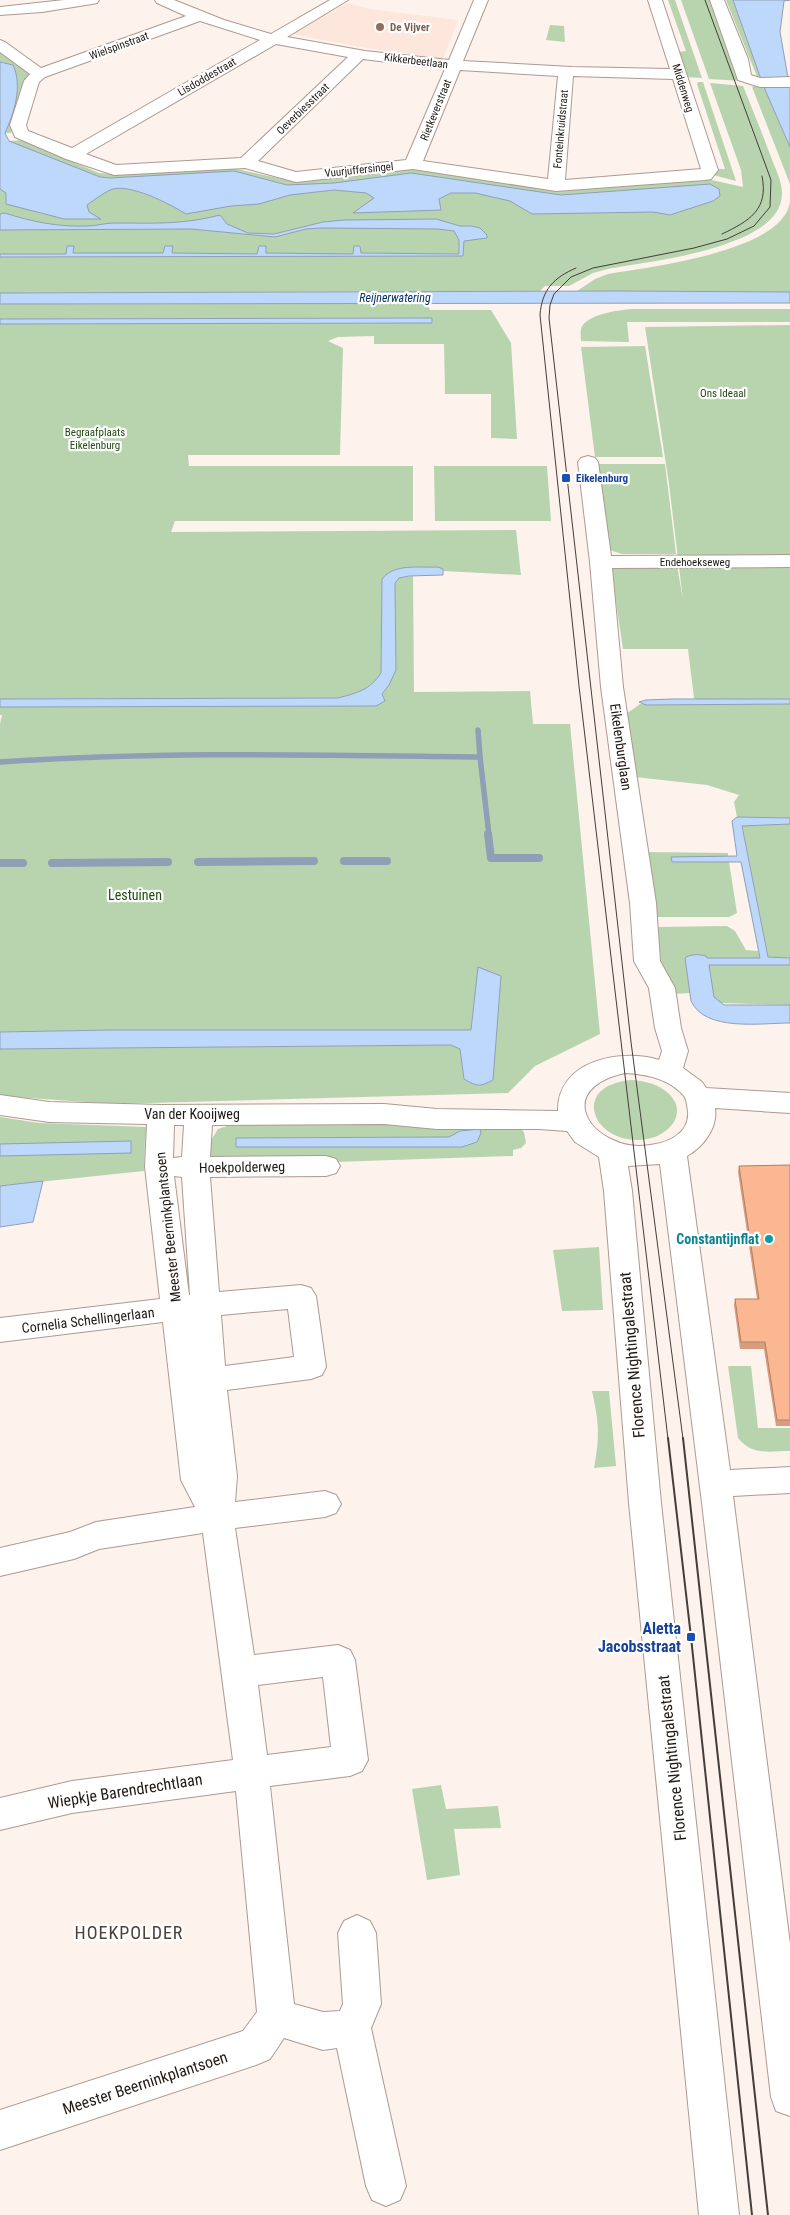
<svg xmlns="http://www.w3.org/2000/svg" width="790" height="2215" font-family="'Roboto Condensed',sans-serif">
  <rect width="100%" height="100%" fill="#fdf2ec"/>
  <!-- built -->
  <polygon fill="#fde7dc" points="347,3 369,9 458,20 443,59 366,48 292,34"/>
  <!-- green -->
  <g fill="#b8d4af" fill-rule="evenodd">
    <polygon points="668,0 675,0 702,78 685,77 676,52 686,51"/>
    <polygon points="681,0 711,0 743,81 709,79"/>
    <polygon points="726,0 733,0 761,79 758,79"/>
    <polygon points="550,25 564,26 565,42 546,40"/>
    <polygon points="0,52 28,71 29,76 11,133 5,133 10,122 4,62 0,62"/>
    <polygon points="698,82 703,82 736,181 713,175 716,169 725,169 697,84"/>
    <path d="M 710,83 L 743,86 C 753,110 762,133 771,157 C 775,168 782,181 782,193 C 783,249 648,261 608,269 L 593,273 L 569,286 L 545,286 L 540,291 L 0,293 L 0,142 L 21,140 L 99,173 L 111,174 L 228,167 L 287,180 L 301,180 L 409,168 L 558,191 L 707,179 L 743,187 L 741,170 Z"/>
    <polygon points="757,85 763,85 790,147 790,184 752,87"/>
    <path d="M 790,202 L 790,293 L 577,291 L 595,279 L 608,274 C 649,267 783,252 790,202 Z"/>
    <path d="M 0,304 L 427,304 L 430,310 L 491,310 L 511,343 L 517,439 L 491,438 L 491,394 L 445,394 L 444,344 L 374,344 L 374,336 L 338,337 L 328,341 L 343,348 L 340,455 L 188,455 L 189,466 L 413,466 L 413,521 L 175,521 L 171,532 L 516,530 L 521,575 L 443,571 L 443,569 L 382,579 L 381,673 C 370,690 358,693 339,698 L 0,699 L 0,324 L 432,322 L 432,318 L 0,319 Z"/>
    <path d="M 632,309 L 790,309 L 790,322 L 627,322 L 629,342 L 581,341 C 581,337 580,332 581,329 C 585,314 620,310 632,309 Z"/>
    <polygon points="790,325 790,699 697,700 694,698 688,649 623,649 611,568 623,564 677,565 683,600 669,484 645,327"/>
    <polygon points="645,346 663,457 595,457 581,347"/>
    <polygon points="596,464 665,464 676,554 622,554 609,550"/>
    <polygon points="434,466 547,466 551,521 435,521"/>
    <polygon points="413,576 414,692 530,691 533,724 570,724 600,1034 535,1066 508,1093 115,1104 0,1096 0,1049 451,1045 460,1049 464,1079 501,976 478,968 471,1030 113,1030 0,1032 0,724 2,715 0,715 0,707 376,706 396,670 395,583 399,578"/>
    <polygon points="640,704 790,704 790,818 737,817 734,802 739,795 707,785 635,777 626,714"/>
    <polygon points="744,824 790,824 790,958 768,957 742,825"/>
    <polygon points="648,852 728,853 728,857 671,858 672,862 729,862 737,913 729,917 656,917"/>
    <polygon points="727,926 735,931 746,950 758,951 760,958 685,958 690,993 673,994 662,967 657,927"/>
    <polygon points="708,965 790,965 790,1005 720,1003 714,997"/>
    <path d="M 632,1080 C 645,1081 658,1084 668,1093 C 689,1112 670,1135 647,1139 C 594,1148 567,1085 632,1080 Z"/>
    <polygon points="0,1117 39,1123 147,1127 145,1140 144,1171 0,1186"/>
    <path d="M 470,1121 L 518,1126 L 524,1132 L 526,1143 L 521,1148 L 513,1150 L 513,1156 L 215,1166 L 207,1147 L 218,1129 L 236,1123 ZM 449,1137 L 462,1147 L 236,1146 L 237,1138 Z"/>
    <polygon points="599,1247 603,1310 562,1311 553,1250"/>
    <path d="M 728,1366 L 751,1366 L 758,1428 L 790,1428 L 790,1451 C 770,1451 752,1456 738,1438 Z"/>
    <path d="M 592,1391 L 609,1391 L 616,1466 L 594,1468 C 600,1436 599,1423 592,1391 Z"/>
    <polygon points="441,1785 446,1809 498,1806 501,1828 454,1829 460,1875 427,1880 412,1789"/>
  </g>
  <!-- water -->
  <g fill="#bed8fb" stroke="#8f9fb6">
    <polygon points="733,0 790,0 784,1 780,32 790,89 790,147 763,85"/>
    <path d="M 0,62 L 13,65 C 23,86 14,113 5,133 L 9,141 L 100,177 L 110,178 L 234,171 L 287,185 L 334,183 L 411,173 L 561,195 L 710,184 L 719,189 L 720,196 L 713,201 L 670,215 L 653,212 L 532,214 L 510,201 L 475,193 L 451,193 L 439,199 L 441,210 L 353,213 L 374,198 L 366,193 L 334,190 L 290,195 L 259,204 L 231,206 L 186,214 C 170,204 128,182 110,190 C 102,194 94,200 87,205 L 89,212 L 101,219 L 64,219 L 6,204 L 6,193 L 0,189 Z"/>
    <path d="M 5,213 C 32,222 59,227 87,226 C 96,226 105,223 114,223 C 153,223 182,225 220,215 L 227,224 L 248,233 L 274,234 L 323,222 L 344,220 L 436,219 L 460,226 L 471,226 L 480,228 L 487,235 L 487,238 L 464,241 L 463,256 L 0,257 L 0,254 L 66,254 L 67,246 L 74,246 L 73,253 L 163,253 L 165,246 L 173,246 L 172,253 L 257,254 L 259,246 L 266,246 L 266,253 L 353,254 L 354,246 L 360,246 L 361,253 L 459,254 L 459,240 L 454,231 L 438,229 L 321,228 L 306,229 L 275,237 L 191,229 L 0,230 L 0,214 Z"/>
    <polygon points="617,291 790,292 790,303 0,304 0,293"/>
    <polygon points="432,318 432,323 0,324 0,319"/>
    <path d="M 438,567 L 443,569 L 443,575 L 409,576 L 399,578 L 395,583 L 396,670 L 389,685 L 382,694 L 385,701 L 376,706 L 0,707 L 0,699 L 338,698 C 357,693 370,690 381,673 L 382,579 C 394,563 420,568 438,567 Z"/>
    <polygon points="672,699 790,699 790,704 646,705 639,702 646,700"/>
    <path d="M 737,817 L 790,818 L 790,824 L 742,826 L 768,957 L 790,958 L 790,965 L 709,965 L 714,997 L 724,1005 L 790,1005 L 790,1023 C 761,1023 705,1032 691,1001 L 685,958 C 690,954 699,954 706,956 L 707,958 L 760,958 L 741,862 L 672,862 L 671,857 L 737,856 L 732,821 Z"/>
    <path d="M 478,967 L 501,976 L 493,1080 C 479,1087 478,1087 464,1079 L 460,1049 L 451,1045 L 0,1049 L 0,1032 L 113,1030 L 471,1030 Z"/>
    <polygon points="480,1129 481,1133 477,1142 462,1147 236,1147 236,1138 449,1137 460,1131"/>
    <polygon points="131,1141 131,1153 0,1156 0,1144"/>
    <polygon points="43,1181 33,1222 0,1227 0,1186"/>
  </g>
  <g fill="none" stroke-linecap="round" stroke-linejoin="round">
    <!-- stream-far1 -->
    <g stroke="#8f9fb6" stroke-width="5.5">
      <polyline points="478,730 480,757"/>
      <path d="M 0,762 C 160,751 320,755 480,757 L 489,835"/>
    </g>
    <!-- stream -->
    <g stroke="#8f9fb6" stroke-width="8">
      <polyline points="488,834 491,858 539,858"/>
      <polyline points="344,861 387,861"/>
      <polyline points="198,862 314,861"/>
      <polyline points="0,863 23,863"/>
      <polyline points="52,863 168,862"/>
    </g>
    <!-- street casing -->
    <g stroke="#ac9a91" stroke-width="2">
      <g id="street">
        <polygon points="64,0 99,0 97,3 92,4 42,12 0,15 0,7"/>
        <path d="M 155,0 L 174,0 L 224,20 L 271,34 L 330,0 L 348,0 L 287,37 L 365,51 L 449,60 L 474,0 L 488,0 L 463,61 L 572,67 L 670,69 L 648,0 L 662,0 L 718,170 L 711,179 L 705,180 L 556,191 L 413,169 L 296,182 L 245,168 L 114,175 L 66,159 L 15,137 L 10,125 L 24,81 L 30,74 L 0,52 L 0,40 L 5,42 L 41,68 L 186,16 L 157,3 ZM 200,21 L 260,40 L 72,148 L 28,131 L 26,125 L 39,82 L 45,77 ZM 276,44 L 348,57 L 241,158 L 116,165 L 86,154 ZM 363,59 L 445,69 L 406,160 L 296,172 L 258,161 ZM 460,70 L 558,76 L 548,179 L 423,161 ZM 573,76 L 673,79 L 701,169 L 565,180 Z"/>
        <polygon points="710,0 724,0 748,59 751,75 760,78 790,77 790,87 760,87 738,80"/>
        <path d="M 588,456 L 595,458 L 598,462 L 611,556 L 790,555 L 790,567 L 612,568 L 623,687 L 656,903 L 660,961 L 675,988 L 681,1028 L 688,1051 L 683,1068 L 702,1082 L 706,1088 L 790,1093 L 790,1113 L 715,1108 C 718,1128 703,1147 687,1156 L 730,1470 L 790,1467 L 790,1493 L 733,1496 L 790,1944 L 790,2116 L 776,2111 L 771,2097 L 702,1503 L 660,1164 L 628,1166 L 632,1191 L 661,1503 L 739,2215 L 699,2215 L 629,1503 L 604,1191 L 599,1157 L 575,1142 L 567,1131 L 539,1129 L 437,1129 L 384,1124 L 212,1125 L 210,1157 L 326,1156 L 336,1159 L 340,1166 L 336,1173 L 326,1176 L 210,1177 L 219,1292 L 301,1285 L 311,1288 L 316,1296 L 326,1367 L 322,1375 L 311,1379 L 227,1390 L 237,1476 L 235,1502 L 325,1491 L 336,1495 L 341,1504 L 336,1513 L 325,1517 L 235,1528 L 254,1655 L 338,1645 L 350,1650 L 355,1660 L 368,1760 L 362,1771 L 350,1776 L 270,1786 L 294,2004 L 323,2012 L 340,2011 L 343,2004 L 338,1933 L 344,1921 L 357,1915 L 370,1921 L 376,1933 L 381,2004 L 371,2028 L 406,2186 L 400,2200 L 386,2206 L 372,2200 L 366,2186 L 337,2048 L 323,2050 L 284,2038 L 270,2059 L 256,2065 L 0,2150 L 0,2110 L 243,2031 L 257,2012 L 236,1791 L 72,1813 L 0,1830 L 0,1798 L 72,1781 L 233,1760 L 203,1533 L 99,1549 L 74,1559 L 0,1576 L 0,1548 L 70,1532 L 96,1522 L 195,1507 L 181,1480 L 163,1322 L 0,1342 L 0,1318 L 160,1299 L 145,1167 L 147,1124 L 49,1122 L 0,1115 L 0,1095 L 49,1102 L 161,1105 L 384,1104 L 437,1109 L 558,1111 C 557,1061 620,1048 659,1060 L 662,1051 L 655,1028 L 649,988 L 634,961 L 630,903 L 601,687 L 590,562 L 578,462 L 581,458 ZM 625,1073 C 646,1074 670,1079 684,1096 C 687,1100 687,1106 688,1111 C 690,1133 669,1143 650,1145 C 637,1147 625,1146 613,1140 C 602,1135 590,1126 586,1114 C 578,1090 605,1077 625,1073 ZM 174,1125 L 184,1125 L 182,1157 L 173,1158 ZM 174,1176 L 182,1177 L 190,1295 L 189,1295 ZM 288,1309 L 294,1357 L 225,1366 L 221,1315 ZM 323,1677 L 331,1747 L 267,1755 L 258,1685 Z"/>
      </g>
    </g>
    <!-- street -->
    <use href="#street" fill="#fff" fill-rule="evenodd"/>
    <!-- tram-far1 -->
    <g stroke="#443d39" stroke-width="1">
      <path d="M 722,234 C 749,221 769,210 762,176"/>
      <path d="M 576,268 C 553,278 542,290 540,315 L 579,686 L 668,1439"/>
      <polyline points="683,1439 631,1042 549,318 550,305 554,294 571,277 593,268 694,248 727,239 754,226 770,207 771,180 705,0"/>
    </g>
    <!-- tram -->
    <g stroke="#443d39" stroke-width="2">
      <polyline points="668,1438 691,1637 752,2215"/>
      <polyline points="683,1438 768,2215"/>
    </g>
  </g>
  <!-- wall -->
  <polygon fill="#d89d7e" points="790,1165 790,1426 776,1426 764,1349 740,1349 734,1305 735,1299 757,1299 738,1172 739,1166"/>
  <!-- building -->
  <polygon fill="#fbb792" stroke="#b08066" points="790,1165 790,1420 777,1420 765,1342 741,1342 735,1299 759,1299 739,1166"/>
  <!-- markers -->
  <circle fill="#8d6e63" stroke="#fff" stroke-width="2" cx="380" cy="27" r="5"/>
  <g fill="#1a4fb4" stroke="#fff" stroke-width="2">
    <rect x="561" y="473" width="10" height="10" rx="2.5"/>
    <rect x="686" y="1632" width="10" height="10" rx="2.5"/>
  </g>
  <circle fill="#0f9aa8" stroke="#fff" stroke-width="2" cx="769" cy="1239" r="5"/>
  <g text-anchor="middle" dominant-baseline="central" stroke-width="4.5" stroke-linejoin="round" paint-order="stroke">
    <!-- far-education labels -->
    <g font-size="11" font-weight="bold" fill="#785e54" stroke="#fff" text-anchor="start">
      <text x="390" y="27">De Vijver</text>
    </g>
    <!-- far-street labels -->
    <g font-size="11" fill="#201a16" stroke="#fff">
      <text transform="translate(119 46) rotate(-20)">Wielspinstraat</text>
      <text transform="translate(416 61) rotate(7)">Kikkerbeetlaan</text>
      <text transform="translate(207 77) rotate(-30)">Lisdoddestraat</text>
      <text transform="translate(683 88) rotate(73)">Middenweg</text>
      <text transform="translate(303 109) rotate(-44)">Oeverbiesstraat</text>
      <text transform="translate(436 110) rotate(-68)">Rietkeverstraat</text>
      <text transform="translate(561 129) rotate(-85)">Fonteinkruidstraat</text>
      <text transform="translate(359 170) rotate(-6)">Vuurjuffersingel</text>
      <text x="695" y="562">Endehoekseweg</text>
    </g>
    <!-- far-park labels -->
    <g font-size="11" fill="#204b10" stroke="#fff">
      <text x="723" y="393">Ons Ideaal</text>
      <text x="95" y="432">Begraafplaats<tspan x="95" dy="13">Eikelenburg</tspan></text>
    </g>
    <!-- far-transit labels -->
    <g font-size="11" font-weight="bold" fill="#164399" stroke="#fff" text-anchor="start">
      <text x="576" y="478">Eikelenburg</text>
    </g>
    <!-- far-water labels -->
    <g font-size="12" font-style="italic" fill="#063365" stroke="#fff">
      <text x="395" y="298">Reijnerwatering</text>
    </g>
    <!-- street labels -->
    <g font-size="14" fill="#201a16" stroke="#fff">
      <text transform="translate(621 747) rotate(82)">Eikelenburglaan</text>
      <text x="192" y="1114">Van der Kooijweg</text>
      <text transform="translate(242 1167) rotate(-1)">Hoekpolderweg</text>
      <text transform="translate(168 1227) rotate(-96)">Meester Beerninkplantsoen</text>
      <text transform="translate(88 1320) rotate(-7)">Cornelia Schellingerlaan</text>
    </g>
    <!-- park labels -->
    <g font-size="14" fill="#204b10" stroke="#fff">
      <text x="135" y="895">Lestuinen</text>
    </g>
    <!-- culture labels -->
    <g font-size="14" font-weight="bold" fill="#0d838f" stroke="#fff" text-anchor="end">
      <text x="759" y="1239">Constantijnflat</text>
    </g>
    <!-- near-street labels -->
    <g font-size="16" fill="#201a16" stroke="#fff">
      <text transform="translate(632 1355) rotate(-95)">Florence Nightingalestraat</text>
      <text transform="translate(672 1758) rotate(-96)">Florence Nightingalestraat</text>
      <text transform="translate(125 1791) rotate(-9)">Wiepkje Barendrechtlaan</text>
      <text transform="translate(145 2083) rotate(-18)">Meester Beerninkplantsoen</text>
    </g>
    <!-- near-transit labels -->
    <g font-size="16" font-weight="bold" fill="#164399" stroke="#fff" text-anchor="end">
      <text x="681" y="1628">Aletta<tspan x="681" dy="18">Jacobsstraat</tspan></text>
    </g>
    <!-- near-neighbourhood labels -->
    <g font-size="18" letter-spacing="1" fill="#4e3f37" stroke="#fff">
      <text x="129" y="1932">HOEKPOLDER</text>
    </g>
  </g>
</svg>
